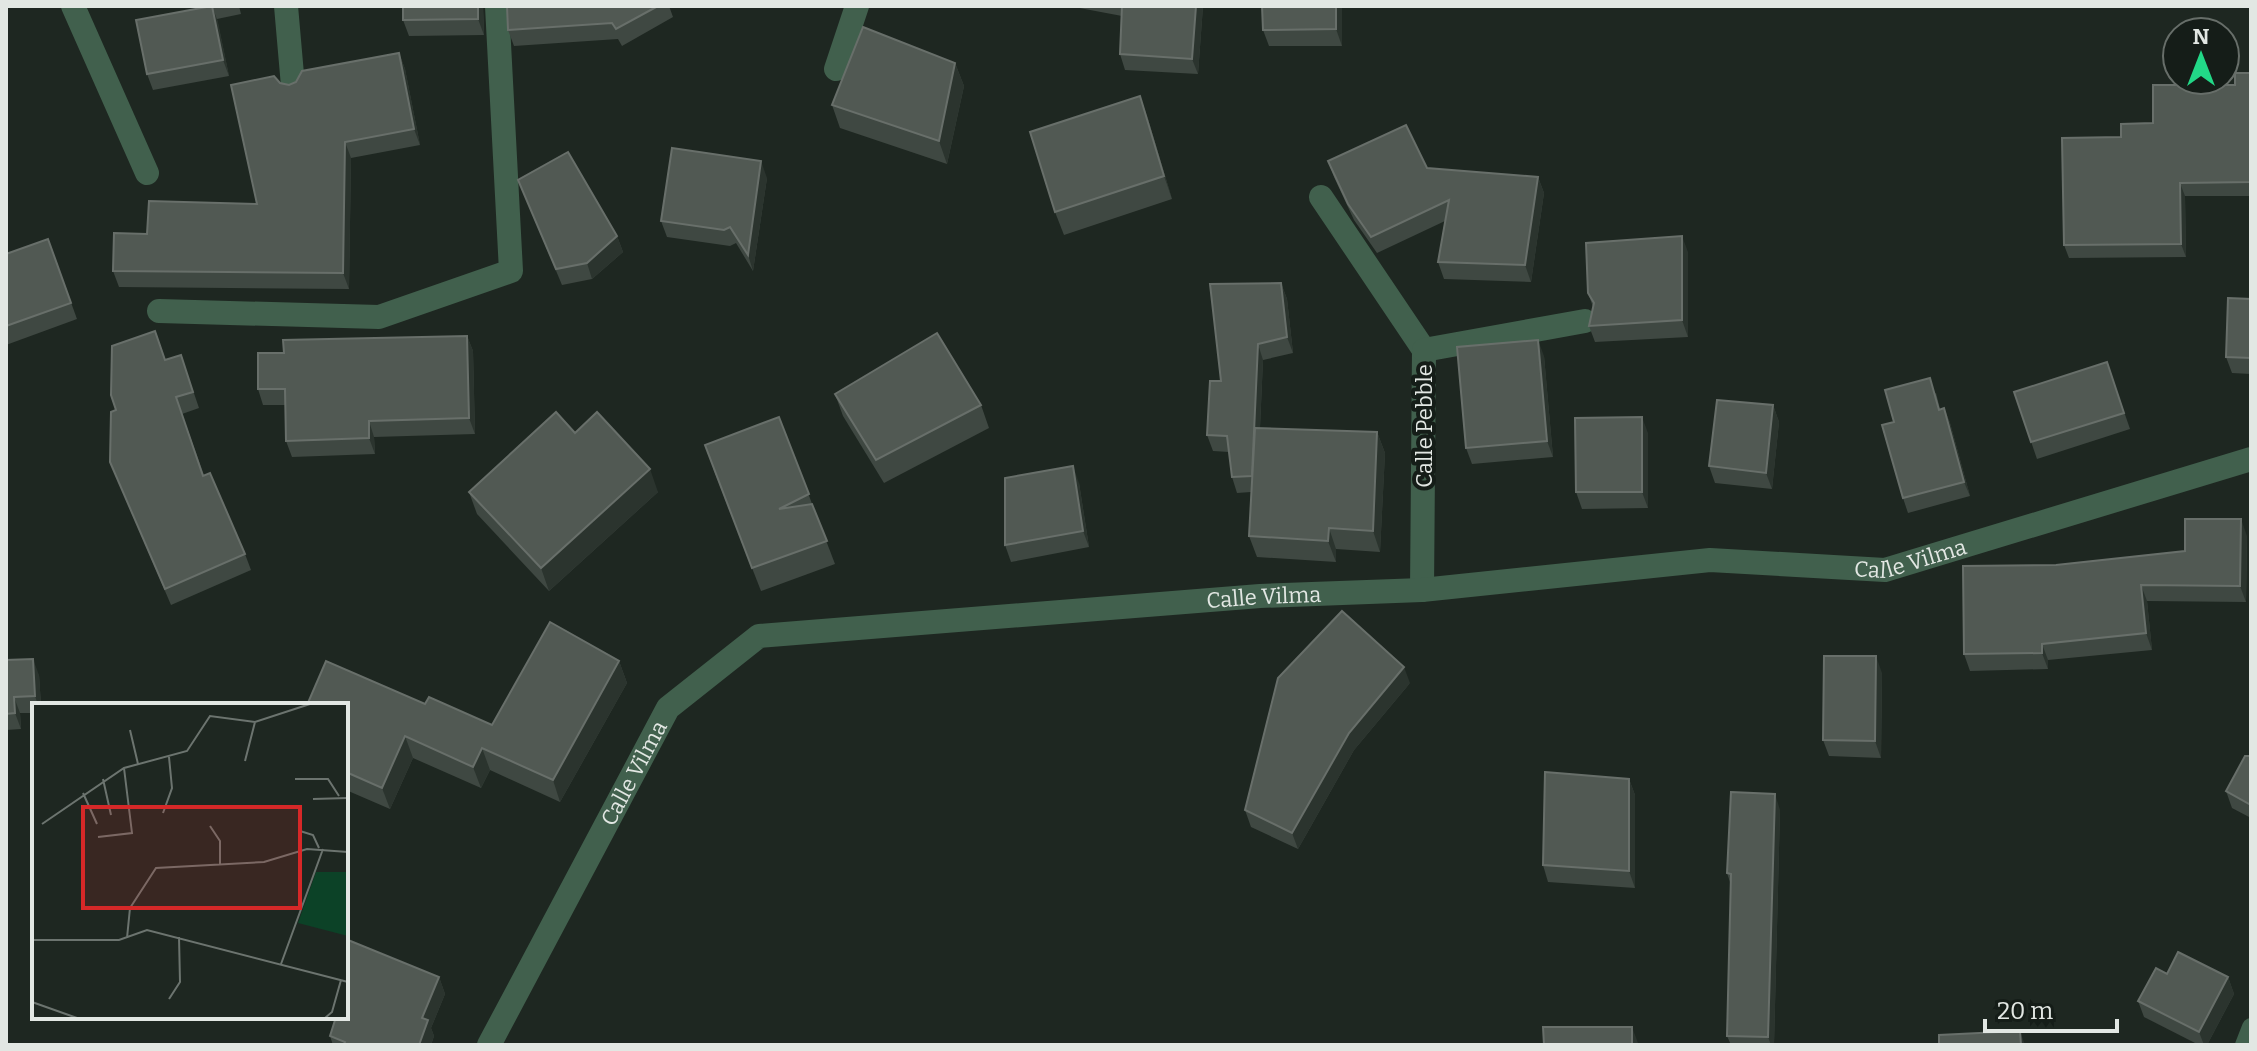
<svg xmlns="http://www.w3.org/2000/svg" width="2257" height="1051" font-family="Bitter,serif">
  <rect width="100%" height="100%" fill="#1e2721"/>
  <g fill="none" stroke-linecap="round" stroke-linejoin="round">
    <!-- lane -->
    <polyline stroke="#41604d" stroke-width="18" points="2244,1045 2251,1027"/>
    <!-- street -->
    <g stroke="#41604d" stroke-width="24">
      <polyline points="73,6 147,173"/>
      <polyline points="286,6 293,86"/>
      <polyline points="836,69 857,6"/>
      <polyline points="1321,197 1424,350 1422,590"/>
      <polyline points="159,311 379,317 511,271 497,6"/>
      <polyline points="1424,350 1585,321"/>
      <path id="s1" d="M 489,1045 L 668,708 L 759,636 L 1260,596 L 1422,590 L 1710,560 L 1885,570 L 2251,459"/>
    </g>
  </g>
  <!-- wall -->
  <g fill="#3f4842">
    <polygon points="194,6 239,6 241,14 217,19 229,76 153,90 147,74 195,9"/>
    <polygon points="483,6 484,35 409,36 403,20"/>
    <polygon points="507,6 669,6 673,17 622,46 618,39 514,46 508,30"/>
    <polygon points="1069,6 1203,6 1198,74 1125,70 1120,54 1122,16"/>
    <polygon points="1342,6 1342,46 1269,46 1263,30"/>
    <polygon points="399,53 405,69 420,145 351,158 349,289 119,287 113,271 147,234 257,204 280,83 289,85"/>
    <polygon points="955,63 964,86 947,164 840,128 832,105"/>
    <polygon points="2251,73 2251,196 2185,196 2186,257 2069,258 2064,245 2121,137 2235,85"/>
    <polygon points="1140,96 1148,119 1172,199 1064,235 1055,212"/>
    <polygon points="1328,161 1538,177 1544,193 1531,282 1444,279 1438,262 1445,221 1377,253 1354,220 1334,177"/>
    <polygon points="767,178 753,271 736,243 730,246 667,237 661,221"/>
    <polygon points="518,180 617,236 623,252 592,279 562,285"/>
    <polygon points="48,239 77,319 6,345 6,254"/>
    <polygon points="1688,252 1688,337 1595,342 1589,326 1593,307 1588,293"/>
    <polygon points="1281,283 1287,299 1293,353 1263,360 1260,428 1377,432 1385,453 1380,552 1336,549 1336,562 1257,557 1249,536 1251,492 1237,493 1232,477 1229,452 1213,451 1207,435 1221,381"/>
    <polygon points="2251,299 2251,374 2232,373 2226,357"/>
    <polygon points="467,336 473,351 475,434 374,437 375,454 292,457 286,441 285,405 263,405 258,389 284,353"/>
    <polygon points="181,355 199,408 182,414 204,475 245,554 251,570 171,605 110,462 165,360"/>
    <polygon points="1544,356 1553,457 1472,464 1466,448"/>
    <polygon points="2107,362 2130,429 2037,459 2014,392"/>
    <polygon points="1936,393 1940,409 1944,408 1950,423 1970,496 1908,513 1903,498 1894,422"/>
    <polygon points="835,394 981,405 989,428 884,483 843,416"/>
    <polygon points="1773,405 1779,422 1772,489 1715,483 1709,466"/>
    <polygon points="779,417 835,564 761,591 713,468"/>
    <polygon points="575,433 658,492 549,591 477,514 469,492"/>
    <polygon points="1648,433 1648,508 1582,509 1576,492"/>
    <polygon points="1079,483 1089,547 1011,562 1005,545"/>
    <polygon points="2247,536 2246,602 2147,601 2152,650 2048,660 2048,669 1970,671 1964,654 2056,565 2185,551"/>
    <polygon points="6,660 39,675 41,705 34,705 34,713 20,713 21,729 6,730"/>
    <polygon points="619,661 627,683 560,802 490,770 481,788 413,758 390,809 346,790 346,705 425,704 492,725"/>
    <polygon points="1882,673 1881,758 1829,756 1823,740"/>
    <polygon points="1410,683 1354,750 1298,849 1251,827 1245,810"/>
    <polygon points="2251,756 2251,818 2232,808 2226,791"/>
    <polygon points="1629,779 1635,795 1635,888 1548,882 1543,865"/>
    <polygon points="1780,810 1774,1045 1731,1045 1727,1036 1731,885 1727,873"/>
    <polygon points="346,946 439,977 445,994 431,1028 434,1036 431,1045 333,1045 330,1036 346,1017"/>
    <polygon points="2167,974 2228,977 2234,994 2207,1045 2199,1045 2144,1017 2138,1001"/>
  </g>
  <!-- shaded-wall -->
  <g fill="#2b342e">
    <polygon points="212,6 218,22 229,76 223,60"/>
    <polygon points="478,6 483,6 484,35 478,19"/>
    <polygon points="1196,6 1203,6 1198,74 1192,59"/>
    <polygon points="1336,6 1342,6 1342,46 1336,29"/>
    <polygon points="399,53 405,69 420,145 414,129"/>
    <polygon points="955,63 964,86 947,164 939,141"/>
    <polygon points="1140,96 1148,119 1172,199 1164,176"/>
    <polygon points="345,142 351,158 349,289 343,273"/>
    <polygon points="761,161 767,178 753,271 748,255"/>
    <polygon points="1538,177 1544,193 1531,282 1525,265"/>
    <polygon points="2180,183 2185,196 2186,257 2181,244"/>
    <polygon points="617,236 623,252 592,279 587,263"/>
    <polygon points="1682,236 1688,252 1688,337 1682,320"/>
    <polygon points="1281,283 1287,299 1293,353 1287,337"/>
    <polygon points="467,336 473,351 475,434 469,418"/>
    <polygon points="1538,340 1544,356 1553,457 1547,441"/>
    <polygon points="1258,344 1263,360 1257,492 1252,476"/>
    <polygon points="1773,405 1779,422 1772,489 1766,473"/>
    <polygon points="1944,408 1950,423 1970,496 1964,482"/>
    <polygon points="1642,417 1648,433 1648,508 1642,492"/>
    <polygon points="369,421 374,437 375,454 369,438"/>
    <polygon points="1377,432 1385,453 1380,552 1373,531"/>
    <polygon points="1073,466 1079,483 1089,547 1083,531"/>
    <polygon points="650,469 658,492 549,591 541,568"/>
    <polygon points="2241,519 2247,536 2246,602 2240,586"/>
    <polygon points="1329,528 1336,549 1336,562 1328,541"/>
    <polygon points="2141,585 2147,601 2152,650 2146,633"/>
    <polygon points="2042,644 2048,660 2048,669 2042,653"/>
    <polygon points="1876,656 1882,673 1881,758 1875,741"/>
    <polygon points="33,659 39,675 41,705 38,705 35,696"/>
    <polygon points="619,661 627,683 560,802 553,780"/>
    <polygon points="1404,667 1410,683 1354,750 1298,849 1292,833 1349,733"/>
    <polygon points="14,697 20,713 21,729 15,713"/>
    <polygon points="405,736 413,758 390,809 382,788"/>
    <polygon points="482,748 490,770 481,788 473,767"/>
    <polygon points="1629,779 1635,795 1635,888 1629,871"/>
    <polygon points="1775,794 1780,810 1774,1045 1771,1045 1768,1037"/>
    <polygon points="439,977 445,994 431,1028 434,1036 431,1045 419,1045 422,1018"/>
    <polygon points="2228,977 2234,994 2207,1045 2204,1045 2199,1032"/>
    <polygon points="1632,1027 1638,1043 1638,1045 1632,1045"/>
    <polygon points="2020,1031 2025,1045 2021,1045"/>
  </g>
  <!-- building -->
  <g fill="#515953" stroke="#686f6a" stroke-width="2">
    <polygon points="212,6 223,60 147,74 136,20"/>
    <polygon points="403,6 478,6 478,19 403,20"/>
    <polygon points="507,6 658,6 616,29 612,23 508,30"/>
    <polygon points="1122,6 1196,6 1192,59 1120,54"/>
    <polygon points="1262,6 1336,6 1336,29 1263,30"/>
    <polygon points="863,27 955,63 939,141 832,105"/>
    <polygon points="399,53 414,129 345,142 343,273 113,271 114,233 147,234 149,201 257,204 231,85 274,76 280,83 289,85 296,82 302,71"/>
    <polygon points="2235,73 2251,73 2251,182 2180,183 2181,244 2064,245 2062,138 2121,137 2121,124 2153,123 2153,85 2235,85"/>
    <polygon points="1140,96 1164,176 1055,212 1030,132"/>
    <polygon points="1406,125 1427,168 1538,177 1525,265 1438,262 1449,200 1371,237 1348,204 1328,161"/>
    <polygon points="672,148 761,161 748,255 730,227 724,230 661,221"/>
    <polygon points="568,152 617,236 587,263 556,269 518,180"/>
    <polygon points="1682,236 1682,320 1589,326 1594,303 1588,293 1586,243"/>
    <polygon points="48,239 71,303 6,326 6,254"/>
    <polygon points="1281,283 1287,337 1258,344 1252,476 1232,477 1227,436 1207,435 1210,381 1221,381 1210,284"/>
    <polygon points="2228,298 2251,299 2251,358 2226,357"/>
    <polygon points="155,331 165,360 181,355 193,392 176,397 203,476 210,473 245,554 165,589 110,462 111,412 116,410 111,395 112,346"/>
    <polygon points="937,333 981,405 876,460 835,394"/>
    <polygon points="467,336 469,418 369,421 369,438 286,441 285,389 258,389 258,353 284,353 283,340"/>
    <polygon points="1538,340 1547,441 1466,448 1457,347"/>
    <polygon points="2107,362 2124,413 2031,442 2014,392"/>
    <polygon points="1930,378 1939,410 1944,408 1964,482 1903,498 1882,425 1894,422 1885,390"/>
    <polygon points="1717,400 1773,405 1766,473 1709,466"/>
    <polygon points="556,412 575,433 597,412 650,469 541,568 469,492"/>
    <polygon points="779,417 809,494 779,509 812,504 827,541 752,568 705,445"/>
    <polygon points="1642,417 1642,492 1576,492 1575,418"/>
    <polygon points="1255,428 1377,432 1373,531 1329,528 1328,541 1249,536"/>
    <polygon points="1073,466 1083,531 1005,545 1005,478"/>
    <polygon points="2185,519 2241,519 2240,586 2141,585 2146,633 2042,644 2042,653 1964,654 1963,566 2056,565 2185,551"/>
    <polygon points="1342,611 1404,667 1349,733 1292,833 1245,810 1278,678"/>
    <polygon points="550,622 619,661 553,780 482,748 473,767 405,736 382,788 346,772 346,705 307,705 326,661 425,704 429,697 492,725"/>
    <polygon points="1824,656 1876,656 1875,741 1823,740"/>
    <polygon points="33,659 35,696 14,697 15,713 6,714 6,660"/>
    <polygon points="2245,756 2251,756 2251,805 2226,791"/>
    <polygon points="1545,772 1629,779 1629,871 1543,865"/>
    <polygon points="1731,792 1775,794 1768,1037 1727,1036 1731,874 1727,873"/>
    <polygon points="348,940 439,977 422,1018 428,1020 419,1045 344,1045 345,1042 330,1036 336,1017 346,1017 346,987 348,981 346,980 346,946"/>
    <polygon points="2178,952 2228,977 2199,1032 2138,1001 2156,968 2167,974"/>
    <polygon points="1543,1027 1632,1027 1632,1045 1544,1045"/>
    <polygon points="2020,1031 2021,1045 1939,1045 1939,1035"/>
  </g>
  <g text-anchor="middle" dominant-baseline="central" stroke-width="8" stroke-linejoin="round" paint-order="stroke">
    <!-- street labels -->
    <g font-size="22" fill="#e2e7e3" stroke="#151d18">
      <text transform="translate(1424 426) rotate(-90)">Calle Pebble</text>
      <text stroke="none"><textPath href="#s1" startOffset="1654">Calle Vilma</textPath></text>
      <text stroke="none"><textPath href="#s1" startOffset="1004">Calle Vilma</textPath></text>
      <text stroke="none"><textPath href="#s1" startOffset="308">Calle Vilma</textPath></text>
    </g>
  </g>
  <!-- overview -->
  <g transform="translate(32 703)">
    <rect width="316" height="316" fill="#1e2721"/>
    <path d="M 284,169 L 316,169 L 316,233 L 266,220 Z" fill="#0c4227"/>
    <path fill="none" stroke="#6c746f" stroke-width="2" d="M 98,27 L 106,61M 213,58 L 223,19M 71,76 L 79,112M 263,76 L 296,76 L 307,93M 51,90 L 65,121M 281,96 L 316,95M 131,110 L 140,85 L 137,54M 10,121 L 92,65 L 155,48 L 178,13 L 223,19 L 278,1M 178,123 L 188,138 L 188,161M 268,128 L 281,132 L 287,145M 66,134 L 100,130 L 92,65M 95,235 L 98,205 L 124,165 L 232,159 L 275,146 L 316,149M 0,237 L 87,237 L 115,227 L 316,279M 249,261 L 291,146M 137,296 L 148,279 L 147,234M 0,299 L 45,315M 293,315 L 300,309 L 309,277"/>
    <path fill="#d62828" fill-opacity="0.15" stroke="#d62828" stroke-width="4" d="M 51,104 L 268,104 L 268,205 L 51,205 Z"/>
    <rect width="316" height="316" fill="none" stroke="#e2e7e3" stroke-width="4"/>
  </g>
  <!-- border -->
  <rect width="2257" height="1051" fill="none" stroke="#e2e7e3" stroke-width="16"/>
  <!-- north arrow -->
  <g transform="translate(2201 56)"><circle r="38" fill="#151d18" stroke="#676e69" stroke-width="2"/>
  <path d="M0-6L14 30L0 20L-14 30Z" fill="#22d887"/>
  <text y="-12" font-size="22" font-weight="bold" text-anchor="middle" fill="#e2e7e3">N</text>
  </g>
  <!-- scale -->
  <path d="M1985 1019v12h132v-12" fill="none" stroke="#e2e7e3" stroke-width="4"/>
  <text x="1997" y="1019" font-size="24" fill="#e2e7e3" stroke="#151d18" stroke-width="6" paint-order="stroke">20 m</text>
</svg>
